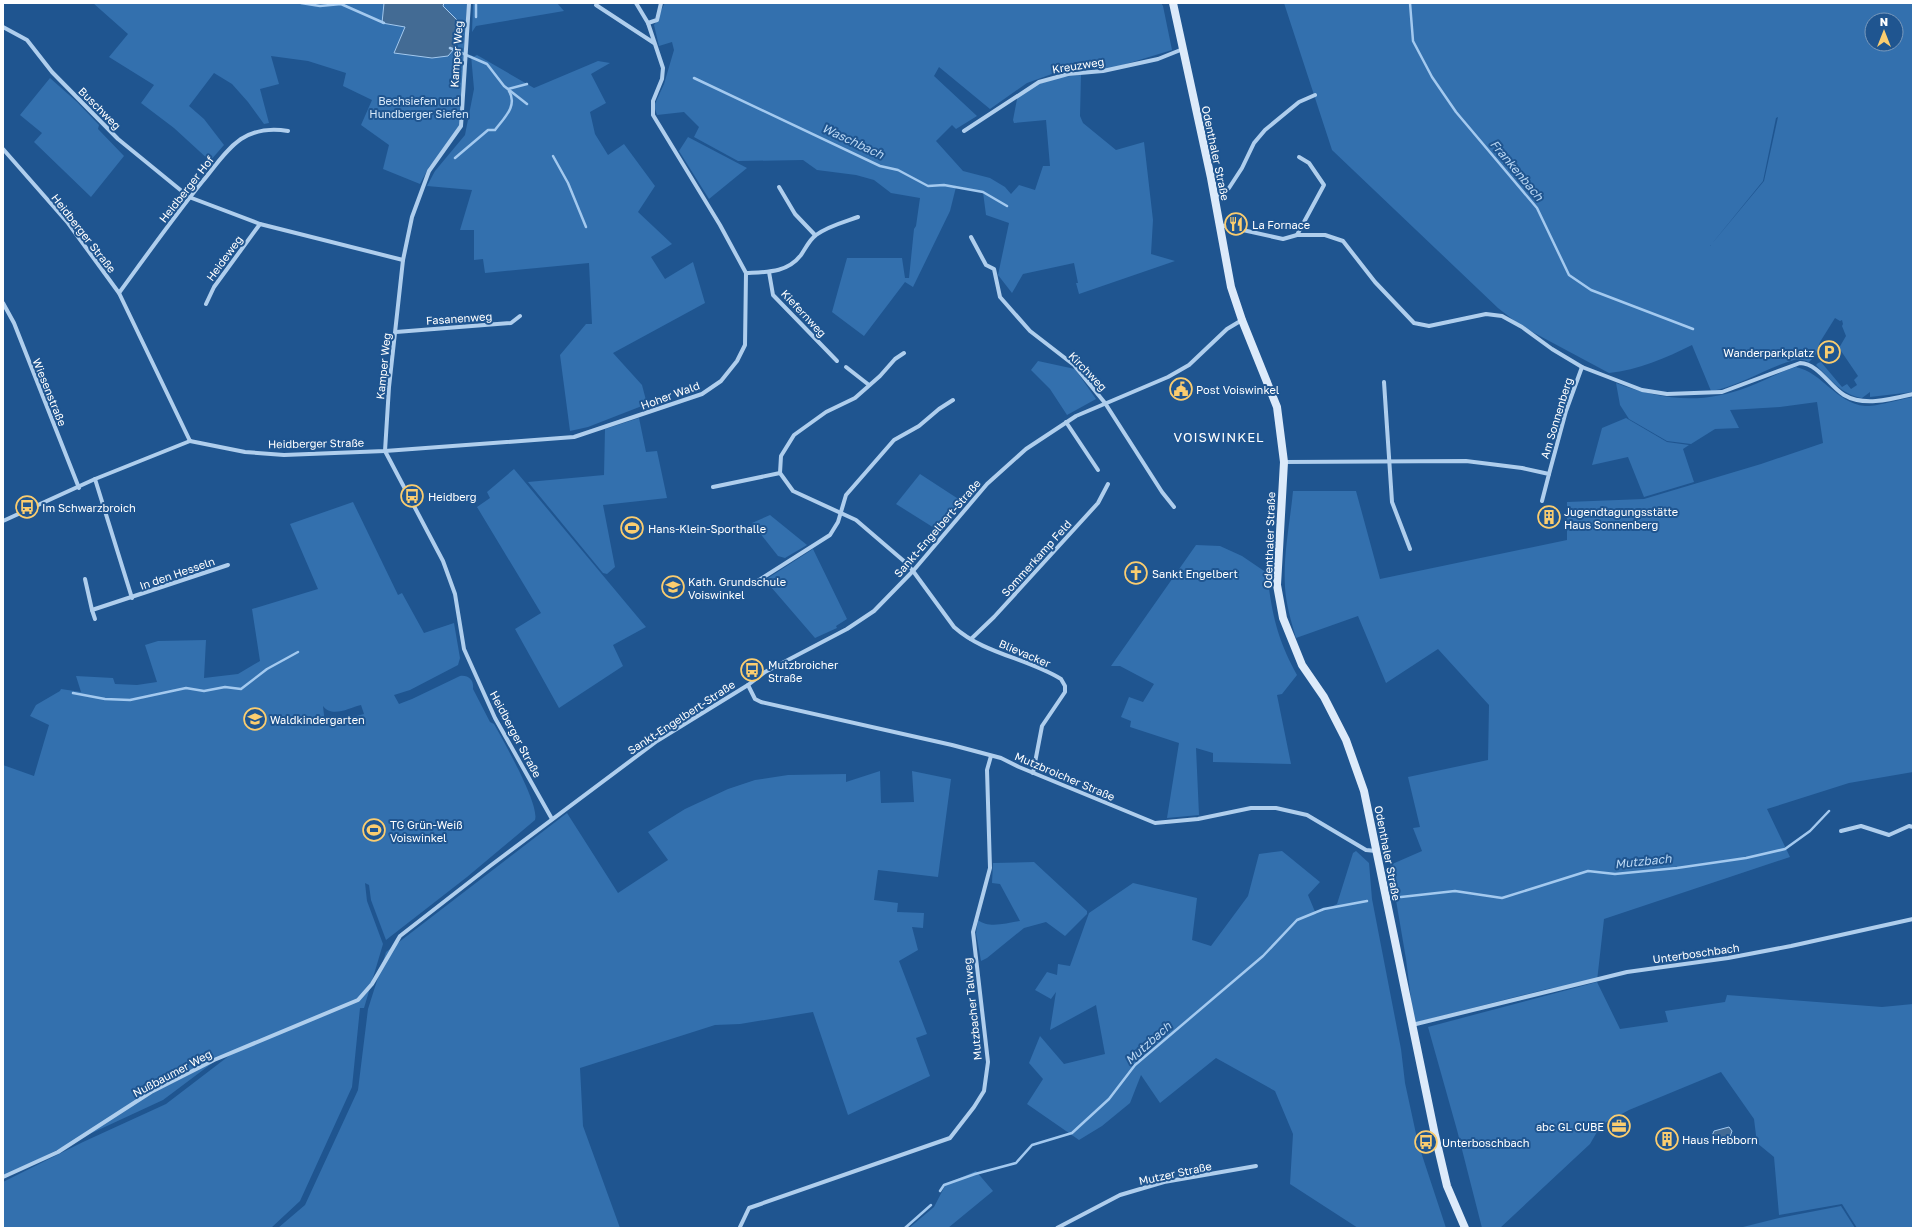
<svg xmlns="http://www.w3.org/2000/svg" width="1916" height="1231" font-family="'Golos Text',sans-serif">
  <rect width="100%" height="100%" fill="#1f5590"/>
  <!-- green -->
  <g fill="#3370ae" fill-rule="evenodd">
    <polygon points="93,3 384,3 382,23 443,6 444,3 467,3 459,132 429,167 420,184 383,169 389,145 361,125 372,100 343,86 346,73 308,61 271,56 279,84 260,89 269,123 264,124 248,102 232,84 214,73 189,106 204,119 224,145 210,161 174,128 141,103 154,85 109,57 128,34"/>
    <polygon points="473,3 557,3 564,11 476,26 472,32"/>
    <path d="M 665,3 L 1161,3 L 1163,6 L 1172,50 L 1113,68 L 1104,69 L 1102,63 L 1084,63 L 1084,71 L 1066,73 L 1063,70 L 1027,83 L 990,109 L 939,67 L 934,76 L 977,116 L 956,129 L 952,125 L 936,141 L 963,171 L 990,178 L 1005,187 L 1011,194 L 1019,185 L 1035,190 L 1043,166 L 1050,166 L 1046,120 L 1014,123 L 1013,120 L 1017,99 C 1032,82 1060,76 1081,75 L 1080,116 L 1083,123 L 1116,150 L 1144,142 L 1153,220 L 1151,254 L 1175,261 L 1079,294 L 1076,283 L 1078,283 L 1074,263 L 1023,274 L 1012,293 L 998,275 L 1009,223 L 986,215 L 983,192 L 956,187 L 950,211 L 913,287 L 905,282 L 864,336 L 832,312 L 847,258 L 902,258 L 905,278 L 909,278 L 914,229 L 916,226 L 920,198 L 891,193 L 874,180 L 856,175 L 817,170 L 803,160 L 738,161 L 694,137 L 699,127 L 684,112 L 657,115 L 654,106 L 664,84 L 674,50 L 672,42 L 659,46 L 654,25 C 659,19 660,11 665,3 Z"/>
    <path d="M 1284,3 L 1913,3 L 1913,392 L 1870,397 L 1870,392 L 1862,398 C 1842,395 1830,379 1816,365 L 1818,363 L 1821,362 L 1842,387 L 1847,384 L 1851,389 L 1857,385 L 1854,380 L 1858,376 L 1839,348 L 1846,336 L 1842,326 L 1843,324 L 1842,320 L 1840,321 L 1835,318 L 1820,342 L 1815,356 L 1809,362 C 1805,360 1799,359 1794,360 C 1765,368 1740,386 1711,391 L 1692,345 C 1666,358 1638,370 1609,373 L 1521,326 L 1498,308 L 1332,150 ZM 1872,20 L 1896,20 L 1896,44 L 1872,44 ZM 1778,117 L 1764,181 L 1710,246 L 1763,181 L 1776,118 Z"/>
    <polygon points="471,55 473,57 477,55 534,88 598,61 610,63 591,74 606,103 590,112 595,134 608,155 624,144 655,186 638,212 672,244 651,257 665,279 693,262 705,303 613,353 642,385 647,404 588,427 570,431 560,355 586,324 592,324 589,263 485,273 483,259 474,260 474,230 460,230 472,190 427,186 435,171 465,135 474,89"/>
    <polygon points="50,78 77,102 99,125 98,129 124,156 91,197 34,142 42,133 20,115"/>
    <polygon points="688,137 747,168 709,199 679,151"/>
    <polygon points="1038,361 1075,369 1096,399 1067,415 1050,389 1031,370"/>
    <path d="M 1796,367 C 1823,373 1836,403 1865,406 C 1875,407 1901,399 1913,397 L 1913,772 L 1849,783 L 1767,809 L 1790,857 L 1604,919 L 1597,981 L 1547,989 L 1414,1023 L 1406,959 L 1390,865 L 1422,851 L 1413,828 L 1420,827 L 1408,777 L 1488,760 L 1489,705 L 1438,649 L 1386,683 L 1358,616 L 1296,638 C 1291,621 1286,604 1285,587 C 1283,555 1290,523 1293,491 L 1356,491 L 1380,579 L 1567,540 L 1567,502 L 1644,499 L 1761,464 L 1823,443 L 1817,402 L 1780,407 L 1730,410 L 1739,428 L 1715,429 L 1691,444 L 1667,441 L 1629,419 L 1620,405 L 1616,383 C 1661,400 1702,405 1748,387 C 1764,381 1779,372 1796,367 Z"/>
    <polygon points="639,418 646,452 657,451 667,498 603,505 615,567 607,574 603,573 528,482 604,475 605,429"/>
    <polygon points="1626,418 1667,442 1689,445 1683,449 1694,482 1644,497 1628,457 1592,465 1602,428"/>
    <polygon points="514,469 646,627 613,645 623,666 559,708 515,629 541,613 477,507 490,498 487,492"/>
    <polygon points="920,474 963,502 939,531 896,504"/>
    <path d="M 353,502 L 398,595 L 402,593 L 424,633 L 454,623 L 460,658 L 458,665 L 410,690 L 394,695 L 399,704 L 412,699 L 460,676 C 469,675 474,680 473,689 L 490,722 L 494,724 C 503,740 540,805 535,820 L 467,877 L 386,940 L 371,900 L 369,885 L 365,883 L 367,901 L 383,944 L 364,1008 L 360,1008 L 352,1087 L 300,1201 L 271,1228 L 3,1228 L 3,1182 L 83,1142 L 166,1104 L 234,1052 L 215,1061 L 163,1100 L 81,1138 L 3,1177 L 3,765 L 34,776 L 49,725 L 30,716 L 36,705 L 60,691 L 61,689 L 81,692 L 76,676 L 113,678 L 115,684 L 137,685 L 157,682 L 145,645 L 158,641 L 206,640 L 204,678 L 238,674 L 260,661 L 252,609 L 318,589 L 290,524 ZM 361,705 L 364,714 L 325,724 L 323,706 C 332,718 349,708 361,705 Z"/>
    <polygon points="770,515 807,545 785,558 778,556 752,523"/>
    <path d="M 1196,545 L 1220,546 L 1242,556 L 1267,573 C 1272,615 1277,638 1297,675 L 1282,694 L 1277,695 L 1291,764 L 1213,762 L 1213,753 L 1196,748 L 1199,815 L 1167,818 L 1179,743 L 1130,727 L 1131,721 L 1121,717 L 1129,697 L 1143,702 L 1154,684 L 1120,666 L 1111,666 Z"/>
    <polygon points="813,549 847,619 836,626 837,628 815,638 765,580"/>
    <polygon points="880,771 881,803 914,802 912,771 951,779 938,877 878,870 874,900 898,903 897,912 924,913 923,928 912,927 918,950 899,961 927,1034 916,1038 930,1076 848,1115 813,1012 740,1024 715,1025 580,1068 583,1126 620,1228 278,1228 305,1205 358,1090 368,1009 386,952 567,813 618,893 668,860 648,832 685,809 728,789 755,780 788,775 846,774 846,782"/>
    <polygon points="1282,851 1320,882 1308,895 1316,914 1337,904 1353,853 1356,851 1369,863 1372,899 1401,1049 1405,1083 1418,1143 1446,1228 1358,1228 1290,1184 1293,1134 1275,1091 1216,1058 1160,1103 1141,1075 1130,1103 1102,1126 1079,1140 1027,1104 1043,1079 1029,1063 1040,1036 1064,1064 1105,1054 1096,1005 1050,1030 1056,992 1051,999 1035,990 1047,972 1057,975 1058,964 1070,966 1089,913 1133,883 1197,898 1192,940 1211,946 1248,896 1259,854"/>
    <path d="M 1034,862 L 1087,911 L 1087,914 L 1065,936 L 1046,922 L 1024,928 L 987,958 L 981,961 L 976,933 L 978,920 C 989,929 1007,923 1020,921 L 1000,884 L 992,883 L 993,863 Z"/>
    <polygon points="1597,982 1620,1029 1668,1022 1665,1011 1725,1002 1727,995 1882,1007 1913,1004 1913,1228 1857,1228 1842,1204 1779,1215 1774,1157 1757,1143 1754,1119 1721,1072 1629,1110 1601,1125 1590,1144 1500,1228 1482,1228 1457,1130 1428,1027"/>
    <polygon points="976,1171 993,1191 948,1228 909,1228 934,1207 946,1184"/>
    <polygon points="1841,1206 1855,1228 1739,1228 1779,1218"/>
  </g>
  <!-- water -->
  <g fill="#436b94" stroke="#a3c9ef">
    <polygon points="384,3 444,3 443,6 461,24 454,49 448,56 432,58 394,53 405,27 382,23"/>
    <polygon points="1729,1127 1732,1131 1730,1137 1719,1144 1712,1142 1712,1136 1714,1131"/>
  </g>
  <g fill="none" stroke-linecap="round" stroke-linejoin="round">
    <!-- stream -->
    <g stroke="#a3c9ef" stroke-width="2.5">
      <polyline points="301,3 320,6 341,4 384,23"/>
      <polyline points="1410,3 1413,41 1432,77 1456,112 1537,208 1569,275 1591,290 1693,329"/>
      <polyline points="476,17 476,3"/>
      <polyline points="450,48 487,64 504,86 527,104"/>
      <polyline points="694,78 880,166 898,170 928,186 944,185 983,192 1007,206"/>
      <polyline points="508,89 527,84"/>
      <polyline points="553,156 568,183 586,227"/>
      <path d="M 455,158 L 488,130 L 495,130 C 504,118 518,106 509,91"/>
      <polyline points="73,693 105,699 130,700 186,688 204,691 225,687 241,689 267,669 298,652"/>
      <polyline points="1401,897 1455,891 1502,898 1588,871 1615,874 1677,868 1746,858 1785,849 1810,831 1829,811"/>
      <polyline points="940,1191 944,1185 975,1174 1016,1163 1032,1145 1072,1133 1109,1099 1135,1065 1263,956 1297,920 1324,909 1367,901"/>
      <polyline points="905,1228 931,1205"/>
    </g>
    <!-- minor -->
    <g stroke="#afceed" stroke-width="4">
      <polyline points="469,3 461,126 429,171 412,217 403,260 389,387 385,451 443,561 455,594 464,649 495,718 552,819"/>
      <polyline points="596,5 654,43"/>
      <polyline points="648,23 657,20 661,3"/>
      <polyline points="3,27 27,40 52,72 118,139 189,197 260,224 403,260"/>
      <polyline points="964,131 1039,82 1068,74 1103,71 1158,59 1183,49"/>
      <polyline points="3,149 68,223 119,293 190,441"/>
      <polyline points="779,187 795,214 815,235"/>
      <polyline points="1215,200 1229,188 1242,168 1254,143 1265,130 1299,102 1315,95"/>
      <path d="M 1220,225 L 1283,239 L 1297,235 L 1325,235 L 1343,241 L 1375,282 L 1414,323 L 1429,326 L 1486,314 L 1502,316 L 1522,327 L 1552,349 L 1582,367 L 1642,390 L 1667,394 L 1722,392 L 1800,363 C 1819,364 1829,386 1844,395 C 1864,407 1892,399 1913,394"/>
      <polyline points="1297,235 1324,185 1309,163 1299,157"/>
      <polyline points="971,237 986,265 994,269 1000,297 1030,331 1074,365 1105,403 1162,492 1174,507"/>
      <polyline points="769,272 773,295 837,361"/>
      <path d="M 746,273 C 767,272 787,273 801,255 C 805,249 810,239 816,235 C 828,226 844,222 858,217"/>
      <path d="M 119,293 C 146,256 173,218 202,182 C 214,168 225,150 241,139 C 255,130 271,128 288,131"/>
      <polyline points="3,303 14,323 79,488"/>
      <polyline points="206,304 214,287 260,224"/>
      <polyline points="396,332 511,323 520,316"/>
      <path d="M 904,353 L 895,359 L 880,376 L 855,398 L 826,412 L 794,435 L 781,456 L 780,473 L 793,491 L 856,520 L 905,562 L 913,571 L 954,627 C 984,654 1027,658 1061,679 L 1065,686 L 1065,692 L 1042,726 L 1033,773"/>
      <polyline points="846,367 869,385"/>
      <polyline points="1384,382 1392,502 1410,549"/>
      <polyline points="1066,422 1098,470"/>
      <polyline points="190,441 245,452 284,455 385,451 574,437 702,394 721,381 737,361 745,345 746,273 720,225 653,115 653,101 662,79 663,68 648,23 636,3"/>
      <polyline points="1284,462 1466,461 1522,468 1549,474 1542,501"/>
      <polyline points="1549,474 1566,411 1582,367"/>
      <polyline points="95,479 132,598"/>
      <polyline points="713,487 780,473"/>
      <polyline points="3,521 95,479 190,441"/>
      <polyline points="85,579 92,610"/>
      <polyline points="756,582 830,535 838,522 846,495 894,440 919,426 939,409 953,400"/>
      <polyline points="95,619 92,610 228,565"/>
      <polyline points="971,639 994,617 1098,503 1108,484"/>
      <polyline points="748,685 755,699 761,702 952,745 1001,758 1019,767 1155,823 1198,819 1251,808 1276,808 1307,815 1366,850 1376,851"/>
      <polyline points="1841,831 1861,826 1889,835 1909,826 1913,827"/>
      <polyline points="1412,1025 1627,972 1728,958 1791,946 1913,919"/>
      <polyline points="3,1177 58,1152 151,1092 214,1060 358,1000 372,984 400,936 490,866 657,741 748,685 765,672 847,629 874,611 913,571 987,484 1026,449 1076,416 1168,377 1189,365 1227,329 1242,320"/>
      <polyline points="740,1227 749,1208 950,1138 974,1107 984,1091 988,1062 973,932 990,868 987,770 991,756"/>
      <polyline points="1057,1228 1120,1195 1164,1182 1256,1166"/>
    </g>
    <!-- secondary -->
    <polyline stroke="#dceafa" stroke-width="8" points="1173,3 1211,178 1231,287 1242,320 1277,407 1284,462 1277,585 1283,618 1302,665 1324,697 1346,740 1364,791 1435,1135 1447,1186 1465,1228"/>
  </g>
  <!-- icons -->
  <defs>
    <g id="restaurant-ring" transform="scale(1.15)"><circle r="9.5" fill="#1f5590" stroke="#fbcd6f" stroke-width="1.5"/><path d="M-5-6h1v4h1v-4h1v4h1v-4h1v5L-1.5 .5V6h-2V.5L-5-1ZM5-6V6H3V1.5H1.5Q1.5-4 5-6Z" fill="#fbcd6f"/></g>
    <g id="parking-ring" transform="scale(1.15)"><circle r="9.5" fill="#1f5590" stroke="#fbcd6f" stroke-width="1.5"/><path d="M-3.5-5.5H1a3.5 3.5 0 0 1 0 7H-1V5.5H-3.5ZM-1-3.4V-.6H.8a1.4 1.4 0 0 0 0-2.8Z" fill="#fbcd6f"/></g>
    <g id="civic-ring" transform="scale(1.15)"><circle r="9.5" fill="#1f5590" stroke="#fbcd6f" stroke-width="1.5"/><path d="M-.6-6.5H3V-4.5H.6V-3L4-1V1h2V6H-6V1h2V-1L-.6-3ZM-1.2 2.5V6h2.4V2.5Z" fill="#fbcd6f"/></g>
    <g id="bus-ring" transform="scale(1.15)"><circle r="9.5" fill="#1f5590" stroke="#fbcd6f" stroke-width="1.5"/><path d="M-5-6H5V4H4V6H2V4H-2V6H-4V4H-5ZM-3.5-4V0h7V-4ZM-3.5 1.2v1.5H-2V1.2ZM2 1.2v1.5H3.5V1.2Z" fill="#fbcd6f"/></g>
    <g id="building-ring" transform="scale(1.15)"><circle r="9.5" fill="#1f5590" stroke="#fbcd6f" stroke-width="1.5"/><path d="M-4-6H4V6H1V3H-1V6H-4ZM-2.5-4.3h1.7v1.8h-1.7ZM.8-4.3h1.7v1.8H.8ZM-2.5-1h1.7V.8h-1.7ZM.8-1h1.7V.8H.8Z" fill="#fbcd6f"/></g>
    <g id="stadium-ring" transform="scale(1.15)"><circle r="9.5" fill="#1f5590" stroke="#fbcd6f" stroke-width="1.5"/><path d="M0-5a6.5 5 0 1 0 0 10a6.5 5 0 1 0 0-10ZM-3.5-1.8h7v3.6h-7Z" fill="#fbcd6f"/></g>
    <g id="church-ring" transform="scale(1.15)"><circle r="9.5" fill="#1f5590" stroke="#fbcd6f" stroke-width="1.5"/><path d="M-1.2-6h2.4v3.5h3.3v2.4h-3.3V6h-2.4V-.1h-3.3v-2.4h3.3Z" fill="#fbcd6f"/></g>
    <g id="school-ring" transform="scale(1.15)"><circle r="9.5" fill="#1f5590" stroke="#fbcd6f" stroke-width="1.5"/><path d="M0-5L7-2L0 1L-7-2ZM-4 1L0 2.5L4 1V4Q0 6-4 4Z" fill="#fbcd6f"/></g>
    <g id="office-ring" transform="scale(1.15)"><circle r="9.5" fill="#1f5590" stroke="#fbcd6f" stroke-width="1.5"/><path d="M-6-3h4V-5.5h4V-3h4V5H-6ZM-1-4.5V-3h2v-1.5ZM-6 0V1H6V0Z" fill="#fbcd6f"/></g>
  </defs>
  <g fill-rule="evenodd">
    <use href="#restaurant-ring" x="1236" y="224"/>
    <use href="#parking-ring" x="1829" y="352"/>
    <use href="#civic-ring" x="1181" y="389"/>
    <use href="#bus-ring" x="412" y="496"/>
    <use href="#bus-ring" x="27" y="507"/>
    <use href="#building-ring" x="1549" y="517"/>
    <use href="#stadium-ring" x="632" y="528"/>
    <use href="#church-ring" x="1136" y="573"/>
    <use href="#school-ring" x="673" y="587"/>
    <use href="#bus-ring" x="752" y="670"/>
    <use href="#school-ring" x="255" y="719"/>
    <use href="#stadium-ring" x="374" y="830"/>
    <use href="#office-ring" x="1619" y="1126"/>
    <use href="#building-ring" x="1667" y="1139"/>
    <use href="#bus-ring" x="1426" y="1142"/>
  </g>
  <g text-anchor="middle" dominant-baseline="central" stroke-width="4" stroke-linejoin="round" paint-order="stroke">
    <!-- street labels -->
    <g font-size="11" fill="#fff" stroke="#1f5590">
      <text transform="translate(456 54) rotate(-86)">Kamper Weg</text>
      <text transform="translate(1078 65) rotate(-9)">Kreuzweg</text>
      <text transform="translate(100 108) rotate(45)">Buschweg</text>
      <text transform="translate(1216 153) rotate(78)">Odenthaler Straße</text>
      <text transform="translate(186 189) rotate(-52)">Heidberger Hof</text>
      <text transform="translate(84 233) rotate(52)">Heidberger Straße</text>
      <text transform="translate(224 258) rotate(-54)">Heideweg</text>
      <text transform="translate(804 313) rotate(47)">Kiefernweg</text>
      <text transform="translate(459 318) rotate(-4)">Fasanenweg</text>
      <text transform="translate(383 366) rotate(-84)">Kamper Weg</text>
      <text transform="translate(1088 371) rotate(46)">Kirchweg</text>
      <text transform="translate(50 392) rotate(68)">Wiesenstraße</text>
      <text transform="translate(670 395) rotate(-20)">Hoher Wald</text>
      <text transform="translate(1556 418) rotate(-73)">Am Sonnenberg</text>
      <text transform="translate(316 443) rotate(-1)">Heidberger Straße</text>
      <text transform="translate(937 528) rotate(-49)">Sankt-Engelbert-Straße</text>
      <text transform="translate(1269 540) rotate(-88)">Odenthaler Straße</text>
      <text transform="translate(1036 558) rotate(-48)">Sommerkamp Feld</text>
      <text transform="translate(177 573) rotate(-19)">In den Hesseln</text>
      <text transform="translate(1025 653) rotate(23)">Blievacker</text>
      <text transform="translate(681 717) rotate(-33)">Sankt-Engelbert-Straße</text>
      <text transform="translate(516 734) rotate(62)">Heidberger Straße</text>
      <text transform="translate(1065 776) rotate(23)">Mutzbroicher Straße</text>
      <text transform="translate(1388 853) rotate(79)">Odenthaler Straße</text>
      <text transform="translate(1696 953) rotate(-8)">Unterboschbach</text>
      <text transform="translate(972 1009) rotate(-96)">Mutzbacher Talweg</text>
      <text transform="translate(172 1073) rotate(-28)">Nußbaumer Weg</text>
      <text transform="translate(1175 1173) rotate(-12)">Mutzer Straße</text>
    </g>
    <!-- park labels -->
    <g font-size="11" fill="#d5e7f9" stroke="#1f5590">
      <text x="419" y="100">Bechsiefen und<tspan x="419" dy="13">Hundberger Siefen</tspan></text>
    </g>
    <!-- poi labels -->
    <g font-size="11" fill="#fff" stroke="#1f5590" text-anchor="start">
      <text x="1252" y="224">La Fornace</text>
      <text x="1814" y="352" text-anchor="end">Wanderparkplatz</text>
      <text x="1196" y="389">Post Voiswinkel</text>
      <text x="428" y="496">Heidberg</text>
      <text x="42" y="507">Im Schwarzbroich</text>
      <text x="1564" y="511">Jugendtagungsstätte<tspan x="1564" dy="13">Haus Sonnenberg</tspan></text>
      <text x="648" y="528">Hans-Klein-Sporthalle</text>
      <text x="1152" y="573">Sankt Engelbert</text>
      <text x="688" y="581">Kath. Grundschule<tspan x="688" dy="13">Voiswinkel</tspan></text>
      <text x="768" y="664">Mutzbroicher<tspan x="768" dy="13">Straße</tspan></text>
      <text x="270" y="719">Waldkindergarten</text>
      <text x="390" y="824">TG Grün-Weiß<tspan x="390" dy="13">Voiswinkel</tspan></text>
      <text x="1604" y="1126" text-anchor="end">abc GL CUBE</text>
      <text x="1682" y="1139">Haus Hebborn</text>
      <text x="1442" y="1142">Unterboschbach</text>
    </g>
    <!-- water labels -->
    <g font-size="12" font-style="italic" fill="#bbd8f4" stroke="#1f5590">
      <text transform="translate(853 141) rotate(25)">Waschbach</text>
      <text transform="translate(1517 170) rotate(50)">Frankenbach</text>
      <text transform="translate(1643 861) rotate(-6)">Mutzbach</text>
      <text transform="translate(1148 1043) rotate(-42)">Mutzbach</text>
    </g>
    <!-- quarter labels -->
    <g font-size="13" letter-spacing="1" fill="#fff" stroke="#1f5590">
      <text x="1219" y="437">VOISWINKEL</text>
    </g>
  </g>
  <!-- border -->
  <rect width="1916" height="1231" fill="none" stroke="#ffffff" stroke-width="8"/>
  <!-- north arrow -->
  <g transform="translate(1884 32)"><circle r="19" fill="#1f5590" stroke="#7999bc"/>
  <path d="M0-3L7 15L0 10L-7 15Z" fill="#fbcd6f"/>
  <text y="-6" font-size="11" font-weight="bold" text-anchor="middle" fill="#ffffff">N</text>
  </g>
</svg>
